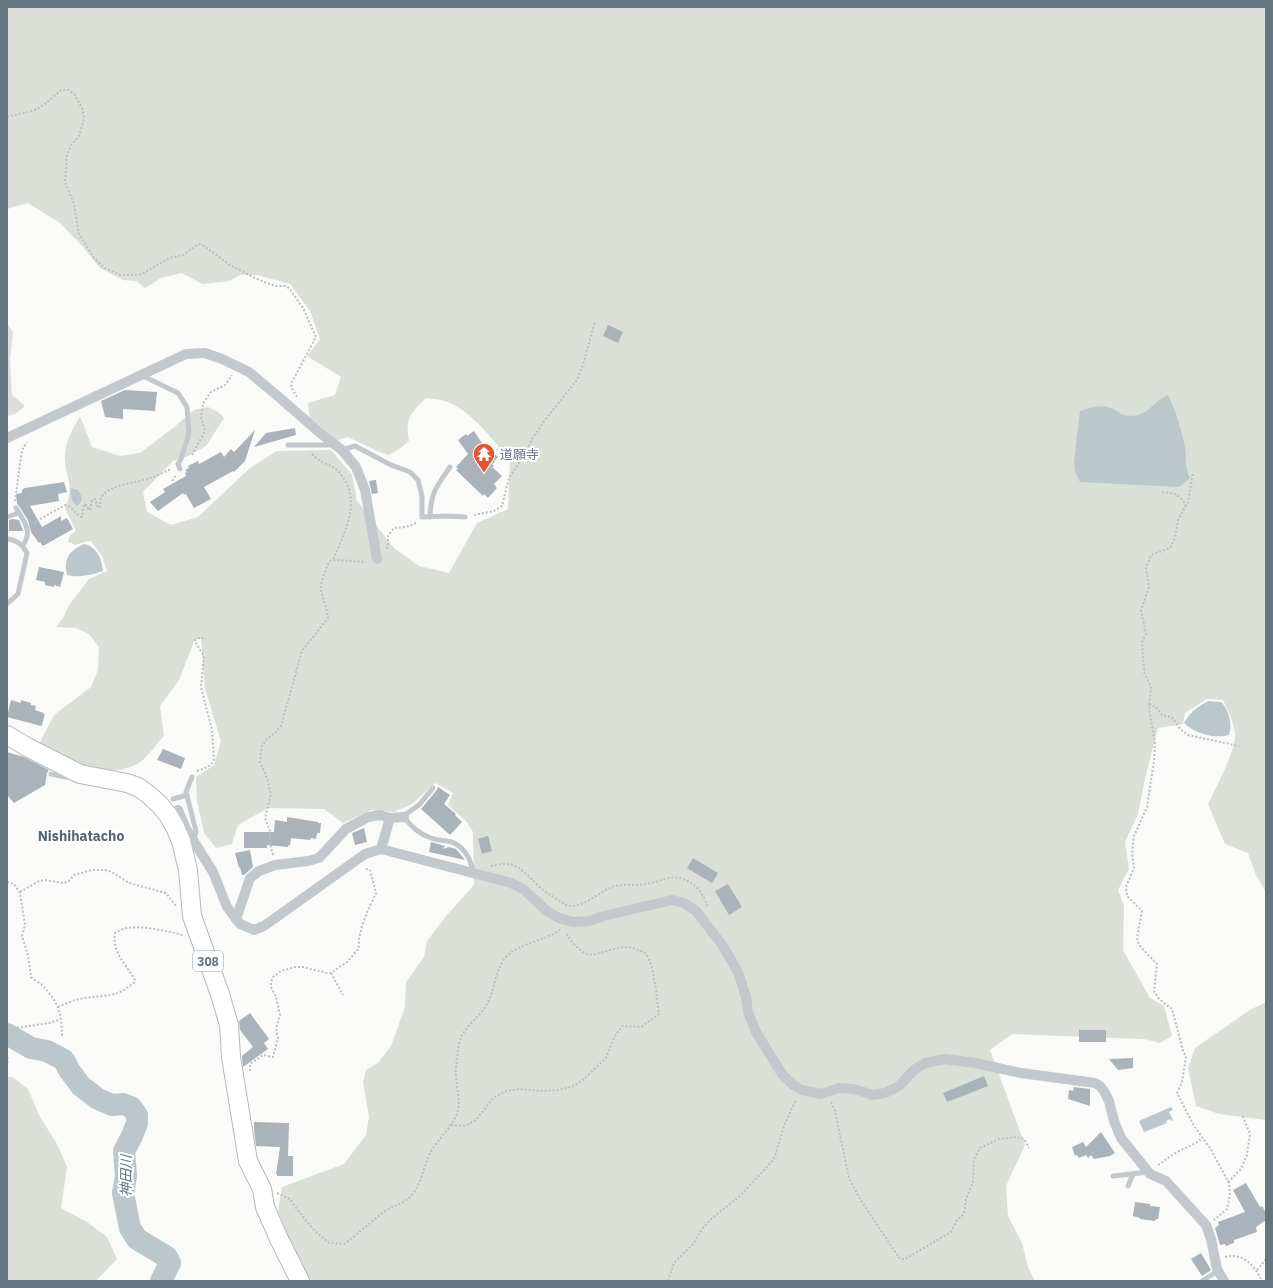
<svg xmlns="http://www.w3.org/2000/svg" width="1273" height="1288" font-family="'IBM Plex Sans','Noto Sans JP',sans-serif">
  <rect width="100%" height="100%" fill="#fafaf8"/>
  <!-- green -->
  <g fill="#dadfd7">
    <path d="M 7,7 L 1266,7 L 1266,892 L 1256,875 L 1248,853 L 1225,844 L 1208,804 C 1216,787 1237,749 1235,732 C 1233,721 1228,710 1223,700 L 1207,699 L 1185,713 L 1183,724 L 1158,728 L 1145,779 L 1138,814 L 1125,842 L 1129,869 L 1118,890 L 1124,906 L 1123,950 L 1150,998 L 1164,1006 L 1172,1036 L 1160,1043 L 1144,1039 L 1012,1034 L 990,1050 L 1025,1145 L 1006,1186 L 1008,1216 L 1022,1243 L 1028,1267 L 1035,1281 L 309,1281 L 300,1266 L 278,1211 L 282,1187 L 344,1164 L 366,1135 L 369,1117 L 363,1082 L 366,1070 L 378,1063 L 391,1046 L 405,1007 L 406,982 L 424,957 L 427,941 L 447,915 L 474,885 L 473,832 L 466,821 L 448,805 L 453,793 L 435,783 L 412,804 L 394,812 L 371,810 L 343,823 L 324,809 L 268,808 L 238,825 L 232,844 L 216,848 L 204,833 L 197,801 L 196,777 L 214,765 L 221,741 L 205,689 L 201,639 L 195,639 L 179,680 L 160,706 L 164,736 C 158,742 146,759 139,763 C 103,783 71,760 39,744 L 54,715 L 91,687 L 98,670 L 99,647 L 89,634 L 76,628 L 56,627 L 64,616 L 69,605 L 89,579 L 107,571 L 102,556 L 91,541 L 84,542 L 75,545 L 68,542 L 70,535 L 76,531 L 65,508 C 75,486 66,480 65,459 C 64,443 73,429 80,416 L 92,447 L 120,456 L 140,453 L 173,428 L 194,410 L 208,407 L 218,412 L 224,418 L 206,446 L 188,456 L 173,461 L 143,492 L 147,512 L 171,525 L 198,517 L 250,468 L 277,451 L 331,450 L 352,475 L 357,501 L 394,548 L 419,566 L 449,573 L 477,523 L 508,509 L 510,460 C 493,440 468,406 441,400 C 436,399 431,399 426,398 C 410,414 405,418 409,441 L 399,449 L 389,455 L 375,450 L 348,437 L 337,440 L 310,418 L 308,403 L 335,395 L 341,377 L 307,356 L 320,339 L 310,311 L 290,284 L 257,275 L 240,275 L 230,281 L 202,284 L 182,273 L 161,278 L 145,288 L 136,281 L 123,280 L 100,268 L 83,247 L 60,223 L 28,203 L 7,209 Z"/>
    <polygon points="7,324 13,332 10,360 12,395 25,406 15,414 7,416"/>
    <polygon points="1266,1002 1266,1120 1219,1114 1196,1106 1188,1068 1195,1048 1250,1010"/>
    <polygon points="7,1077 12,1077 28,1089 40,1117 57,1144 67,1167 61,1208 87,1222 107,1237 117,1259 97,1280 98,1281 7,1281"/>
  </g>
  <!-- water -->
  <g fill="#bbc7cb">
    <path d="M 1168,395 C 1176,411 1181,429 1185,447 C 1187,458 1184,468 1190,478 L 1179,487 L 1080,482 L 1075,472 L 1074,462 L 1080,411 C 1089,408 1101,404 1111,408 C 1118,411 1122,416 1131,416 C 1149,416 1155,399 1168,395 Z"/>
    <path d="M 71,488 L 78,490 C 82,496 84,501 77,506 C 71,501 70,495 71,488 Z"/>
    <path d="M 84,544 C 96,546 102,559 103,571 C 91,575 80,578 67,575 C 63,559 69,551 84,544 Z"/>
    <path d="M 1208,701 L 1221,702 C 1228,708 1233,725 1229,735 C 1215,739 1195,734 1184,723 C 1190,712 1197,707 1208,701 Z"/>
    <polygon points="1171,1107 1173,1110 1169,1112 1173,1120 1171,1121 1170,1119 1166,1121 1167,1123 1144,1132 1139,1121"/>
  </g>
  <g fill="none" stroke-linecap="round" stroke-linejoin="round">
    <!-- river -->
    <polyline stroke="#bbc7cb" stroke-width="22" points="7,1034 31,1048 47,1051 64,1060 69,1070 81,1086 98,1099 112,1105 123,1104 131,1107 137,1115 137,1123 132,1136 124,1151 126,1176 123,1193 130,1228 137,1239 167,1257 170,1263 161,1281"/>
  </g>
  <!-- building -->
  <g fill="#aab3b9">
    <polygon points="608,325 623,332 618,343 603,336"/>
    <polygon points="125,390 157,392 155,411 123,409 123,419 105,417 101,401"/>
    <polygon points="295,428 296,435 254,447 266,433"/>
    <polygon points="255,430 245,461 234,472 233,471 204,487 211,499 194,508 186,494 184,495 183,493 158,511 150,502 165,492 163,489 186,476 185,473 187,472 185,470 189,468 188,466 198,461 199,464 221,452 224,457 231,449 234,452"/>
    <polygon points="474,431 482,443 498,457 494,461 495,462 492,464 494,466 492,467 502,476 494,484 497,488 488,498 484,494 483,496 456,470 458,468 456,467 468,454 458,440 466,434 467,436"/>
    <polygon points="376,480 378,493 372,494 369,481"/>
    <polygon points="64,482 67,492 58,494 59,501 30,506 42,527 61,516 61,521 67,518 73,529 43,546 40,542 39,543 31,532 28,520 19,506 17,504 16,494 22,493 22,490 25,488"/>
    <polygon points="13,519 19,520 23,531 9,531 9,520"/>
    <polygon points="39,567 64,572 60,587 54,585 54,587 45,585 45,582 36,580"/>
    <polygon points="11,700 21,703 21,700 31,703 31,705 36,706 35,710 44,713 43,714 45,714 42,725 41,726 7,717"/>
    <polygon points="163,749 185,758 181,769 157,760"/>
    <polygon points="7,752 24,757 49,770 47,773 45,785 14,803 7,795"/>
    <polygon points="438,787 450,795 444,804 456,814 455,815 462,822 450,835 421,809 436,791"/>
    <polygon points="287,817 318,822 318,823 321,823 320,833 317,833 316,839 311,838 310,840 291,838 290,846 288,845 288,847 267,845 267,848 244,848 244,832 274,832 275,820 287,822"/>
    <polygon points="364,828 367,842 355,845 352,833"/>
    <polygon points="488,836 492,851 482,854 478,839"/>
    <polygon points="431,842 445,846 443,849 449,847 456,849 465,860 429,852"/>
    <polygon points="250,850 253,867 244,875 242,875 240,867 239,868 235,853"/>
    <polygon points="693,858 718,873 712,883 687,868"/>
    <polygon points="728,884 742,907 729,915 715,891"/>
    <polygon points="250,1013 269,1039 264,1043 268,1049 243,1067 242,1056 253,1047 240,1030 239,1021"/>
    <rect x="1079" y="1030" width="27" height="12"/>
    <polygon points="1133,1058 1133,1068 1118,1070 1109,1059"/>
    <polygon points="984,1076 988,1086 947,1102 943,1093"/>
    <polygon points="1074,1087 1090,1089 1090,1106 1068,1099 1069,1090 1073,1091"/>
    <polygon points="254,1122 289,1123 288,1156 293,1156 293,1176 277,1176 277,1174 276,1174 280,1147 256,1146 254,1130"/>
    <polygon points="1101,1132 1115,1153 1110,1156 1094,1159 1091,1155 1088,1158 1086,1155 1079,1158 1077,1155 1075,1156 1072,1147 1083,1142 1086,1147"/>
    <polygon points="1246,1183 1260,1207 1262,1206 1266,1213 1266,1220 1256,1227 1257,1232 1234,1240 1234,1243 1226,1246 1225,1244 1220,1245 1215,1228 1219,1225 1218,1222 1245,1212 1233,1190"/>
    <polygon points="1135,1202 1150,1204 1150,1206 1160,1207 1158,1219 1156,1219 1155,1221 1140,1219 1140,1218 1133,1216"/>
    <polygon points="1201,1253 1211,1270 1202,1276 1191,1259"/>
  </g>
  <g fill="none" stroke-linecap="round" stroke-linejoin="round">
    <!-- highway casing -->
    <g stroke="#b4b9bd" stroke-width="20">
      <polyline id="highway" points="7,735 27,747 80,774 127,783 138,787 149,795 159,804 168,815 175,827 181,841 188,870 192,916 220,994 229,1025 231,1057 248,1161 262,1189 265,1207 279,1239 300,1281"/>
    </g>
    <!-- path -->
    <g stroke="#bbbfc2" stroke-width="2" stroke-dasharray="2 2" stroke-linecap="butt">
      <polyline points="7,117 35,110 45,104 61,90 69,90 75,95 82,108 84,118 82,126 79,136 71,145 67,155 65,182 74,204 79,234 94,258 105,268 120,275 134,275 142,274 169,258 183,255 199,244 204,246 230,265 257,279 275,286 285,286 289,288 303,308 316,337 292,382 291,387 297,397"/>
      <path d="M 312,454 C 315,457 318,460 322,462 C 328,465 333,466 338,471 C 364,499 345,531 333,560"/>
      <polyline points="192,455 205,431 201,417 202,410 204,402 211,392 225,385 232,375"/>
      <polyline points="1193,474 1188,502 1178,520 1175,538 1170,548 1151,555 1146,568 1149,587 1141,610 1146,634 1142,642 1144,672 1151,687 1149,709 1155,743 1154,761 1147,807 1134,836 1132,853 1134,868 1126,887 1127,896 1142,911 1137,938 1139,945 1157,964 1154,991 1159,999 1172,1009 1183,1051 1186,1057 1182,1082 1177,1093 1194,1126 1210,1148 1229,1183 1230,1195 1227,1209 1214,1220"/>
      <polyline points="172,481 176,475"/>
      <path d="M 1162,492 C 1174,493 1180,494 1186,506"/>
      <polyline points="15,501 22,450 27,442"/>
      <polyline points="474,515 494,511 502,506 509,478 526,453 532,439 545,420 577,380 583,365 595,321"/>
      <path d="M 33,523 L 65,505 C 73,507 75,514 82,517 L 84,504 L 86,505 L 89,510 L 90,510 L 92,500 L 95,499 L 98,508 L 100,507 C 100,504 100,501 101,498 C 108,484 137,483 150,478 C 157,476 164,472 171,469"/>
      <polyline points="387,549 388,544 388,536 394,528 406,527 416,523"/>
      <polyline points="1149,704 1156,707 1163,716 1172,717 1180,729 1188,735 1239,746"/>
      <path d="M 197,771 C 205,768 211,767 214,759 L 212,730 L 201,687 L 204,656 L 195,642 L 195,640 C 199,637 202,638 206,639"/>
      <path d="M 273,855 L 270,844 L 270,831 L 265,818 L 271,794 L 267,778 L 260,762 L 261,753 L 262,746 L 267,739 L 276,732 L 281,726 L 302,651 L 328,618 C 327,608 323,600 321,590 C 320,583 326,567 330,561 L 337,560 L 366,562"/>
      <path d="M 491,866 C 496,865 501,864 506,864 C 521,864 532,881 543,890 C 547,893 551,895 555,898 C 562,902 566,907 574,906 C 588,904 599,892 612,887 C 623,883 634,886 645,884 C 654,883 661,880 669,878 C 687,875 703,889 707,906"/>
      <path d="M 7,882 L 14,884 L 20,893 L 25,925 L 22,936 L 28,955 L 31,977 C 34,980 38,982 41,984 C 59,1002 62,1014 62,1038"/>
      <polyline points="20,892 39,881 45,880 64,883 69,881 74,875 92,870 105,870 112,872 129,883 166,893 176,906"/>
      <polyline points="331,973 343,995"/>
      <path d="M 58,1007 C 67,1003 76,999 85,998 C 109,994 114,999 135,982 L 135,980 C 126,964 112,953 115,933 C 131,921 164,931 183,935"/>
      <polyline points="7,1040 16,1028 49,1023 61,1019"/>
      <polyline points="7,1057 8,1059 7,1063"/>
      <path d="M 250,1071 L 250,1064 L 263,1055 L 273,1057 L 278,1038 L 276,1028 L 280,1015 L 276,997 L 271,987 L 271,982 L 273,977 L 281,971 L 295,967 L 303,967 L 327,973 L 331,973 L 347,962 L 359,948 C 357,932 369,908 376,893 L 370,870 L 364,868"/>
      <polyline points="831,1102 835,1111 849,1178 860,1199 900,1259 905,1259 951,1232 957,1220 964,1214 966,1199 973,1182 974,1159 980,1148 999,1139 1016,1137 1024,1139 1029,1148"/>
      <path d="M 451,1125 L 465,1126 L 476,1120 L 493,1098 L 506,1091 L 519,1089 L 543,1091 L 559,1090 L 574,1086 L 584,1079 L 606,1058 L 615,1036 L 622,1026 L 641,1027 L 659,1014 C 657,1001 654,964 646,954 C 644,952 641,951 638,950 C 620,941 601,957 587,954 C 580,952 572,942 567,935 L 568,932"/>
      <path d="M 1158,1165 C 1165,1161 1170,1156 1177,1152 C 1186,1147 1195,1145 1202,1138"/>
      <polyline points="1228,1182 1241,1169 1247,1155 1250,1134 1242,1114"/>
      <path d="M 277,1193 L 290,1199 L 299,1212 L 315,1231 L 329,1243 L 344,1244 C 358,1234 370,1222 384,1212 C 395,1204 406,1204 414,1192 C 423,1179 425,1160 433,1148 C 442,1135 454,1125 458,1110 C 460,1098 456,1085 456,1073 C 456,1064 458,1046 461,1037 C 467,1025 479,1017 486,1006 C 495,991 494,970 507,956 C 519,943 546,941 561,929"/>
      <path d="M 1225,1257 C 1244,1252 1255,1267 1262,1281"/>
      <polyline points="1257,1270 1266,1259"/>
      <polyline points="668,1281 674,1263 693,1244 702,1229 711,1219 741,1195 774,1159 785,1123 796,1100"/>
    </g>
    <!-- lane -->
    <g stroke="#c3c8cc" stroke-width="5">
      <polyline points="141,375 178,393 187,407 189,433 181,459 178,464 180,469"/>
      <polyline points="288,445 335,445"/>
      <polyline points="342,450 355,446 391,465 410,472 418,480 422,496 422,517 447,516 465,517"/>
      <path d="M 16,508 C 24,521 33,531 23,545"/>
      <polyline points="7,517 19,513"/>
      <path d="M 430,517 C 431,492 436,487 450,467"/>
      <path d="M 7,539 C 17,540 22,544 27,553 L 18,594 L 7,604"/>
      <polyline points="51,774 71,778"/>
      <polyline points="192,777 186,792 196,831 194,840"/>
      <path d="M 433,788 L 419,805 L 406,814 L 404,817 C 412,827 419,834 431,838 C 436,840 441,840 447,841 C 462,843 471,858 473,872"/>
      <polyline points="173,799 187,795"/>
      <polyline points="1113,1176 1148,1172"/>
      <polyline points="1128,1186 1133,1174"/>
      <polyline points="1202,1281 1218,1271"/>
    </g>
    <!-- street -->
    <g stroke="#c3c8cc" stroke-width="10">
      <polyline points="7,438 186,354 205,353 222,359 249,372 280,398 320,433 342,450 356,467 365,490 377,559"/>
      <polyline points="168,815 178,810 186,829 213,872 227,907 240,924 254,930 264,926 365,854 381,849 511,883 523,889 547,911 559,918 573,922 589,921 604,916 672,900 684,903 696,911 723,946 738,972 746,997 748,1012 756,1032 782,1074 793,1085 802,1090 821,1094 839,1088 854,1089 873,1095 885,1093 899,1086 914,1070 925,1063 945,1059 975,1063 1021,1073 1095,1083 1100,1086 1104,1091 1109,1101 1114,1121 1121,1138 1150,1174 1166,1181 1206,1225 1211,1239 1217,1269 1224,1281"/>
      <polyline points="381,849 390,818"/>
      <polyline points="236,919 250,878 259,871 275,865 308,861 319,858 346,829 368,817 380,815 390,818 404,817"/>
    </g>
    <!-- highway -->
    <use href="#highway" stroke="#fff" stroke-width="18"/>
  </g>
  <!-- icons -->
  <defs>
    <g id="temple-pin" transform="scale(1.15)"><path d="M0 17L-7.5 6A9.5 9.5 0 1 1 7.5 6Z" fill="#e4572e" stroke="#fff"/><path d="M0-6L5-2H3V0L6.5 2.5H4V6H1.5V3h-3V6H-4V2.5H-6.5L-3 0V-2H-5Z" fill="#fff"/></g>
  </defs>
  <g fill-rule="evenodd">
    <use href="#temple-pin" x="484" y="454"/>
  </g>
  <g text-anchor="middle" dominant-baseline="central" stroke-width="4" stroke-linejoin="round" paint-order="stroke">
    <!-- shield labels -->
    <rect fill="#fff" stroke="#939fa8" stroke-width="1" x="193" y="951" width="30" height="20" rx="3"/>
    <g font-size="12" font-weight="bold" fill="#657683">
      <text x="208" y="961">308</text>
    </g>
    <!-- poi labels -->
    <g font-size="13" fill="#657683" stroke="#fff" text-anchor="start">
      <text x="500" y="454">道願寺</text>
    </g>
    <!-- neighbourhood labels -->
    <g font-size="14" font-weight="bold" fill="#57646e" stroke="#fff">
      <text x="81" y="836">Nishihatacho</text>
    </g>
    <!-- water labels -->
    <g font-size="14" font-style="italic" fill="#60757c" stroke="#fff">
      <text transform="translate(126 1176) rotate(-90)">神田川</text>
    </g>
  </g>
  <!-- border -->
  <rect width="1273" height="1288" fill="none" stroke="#657683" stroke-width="16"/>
</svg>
